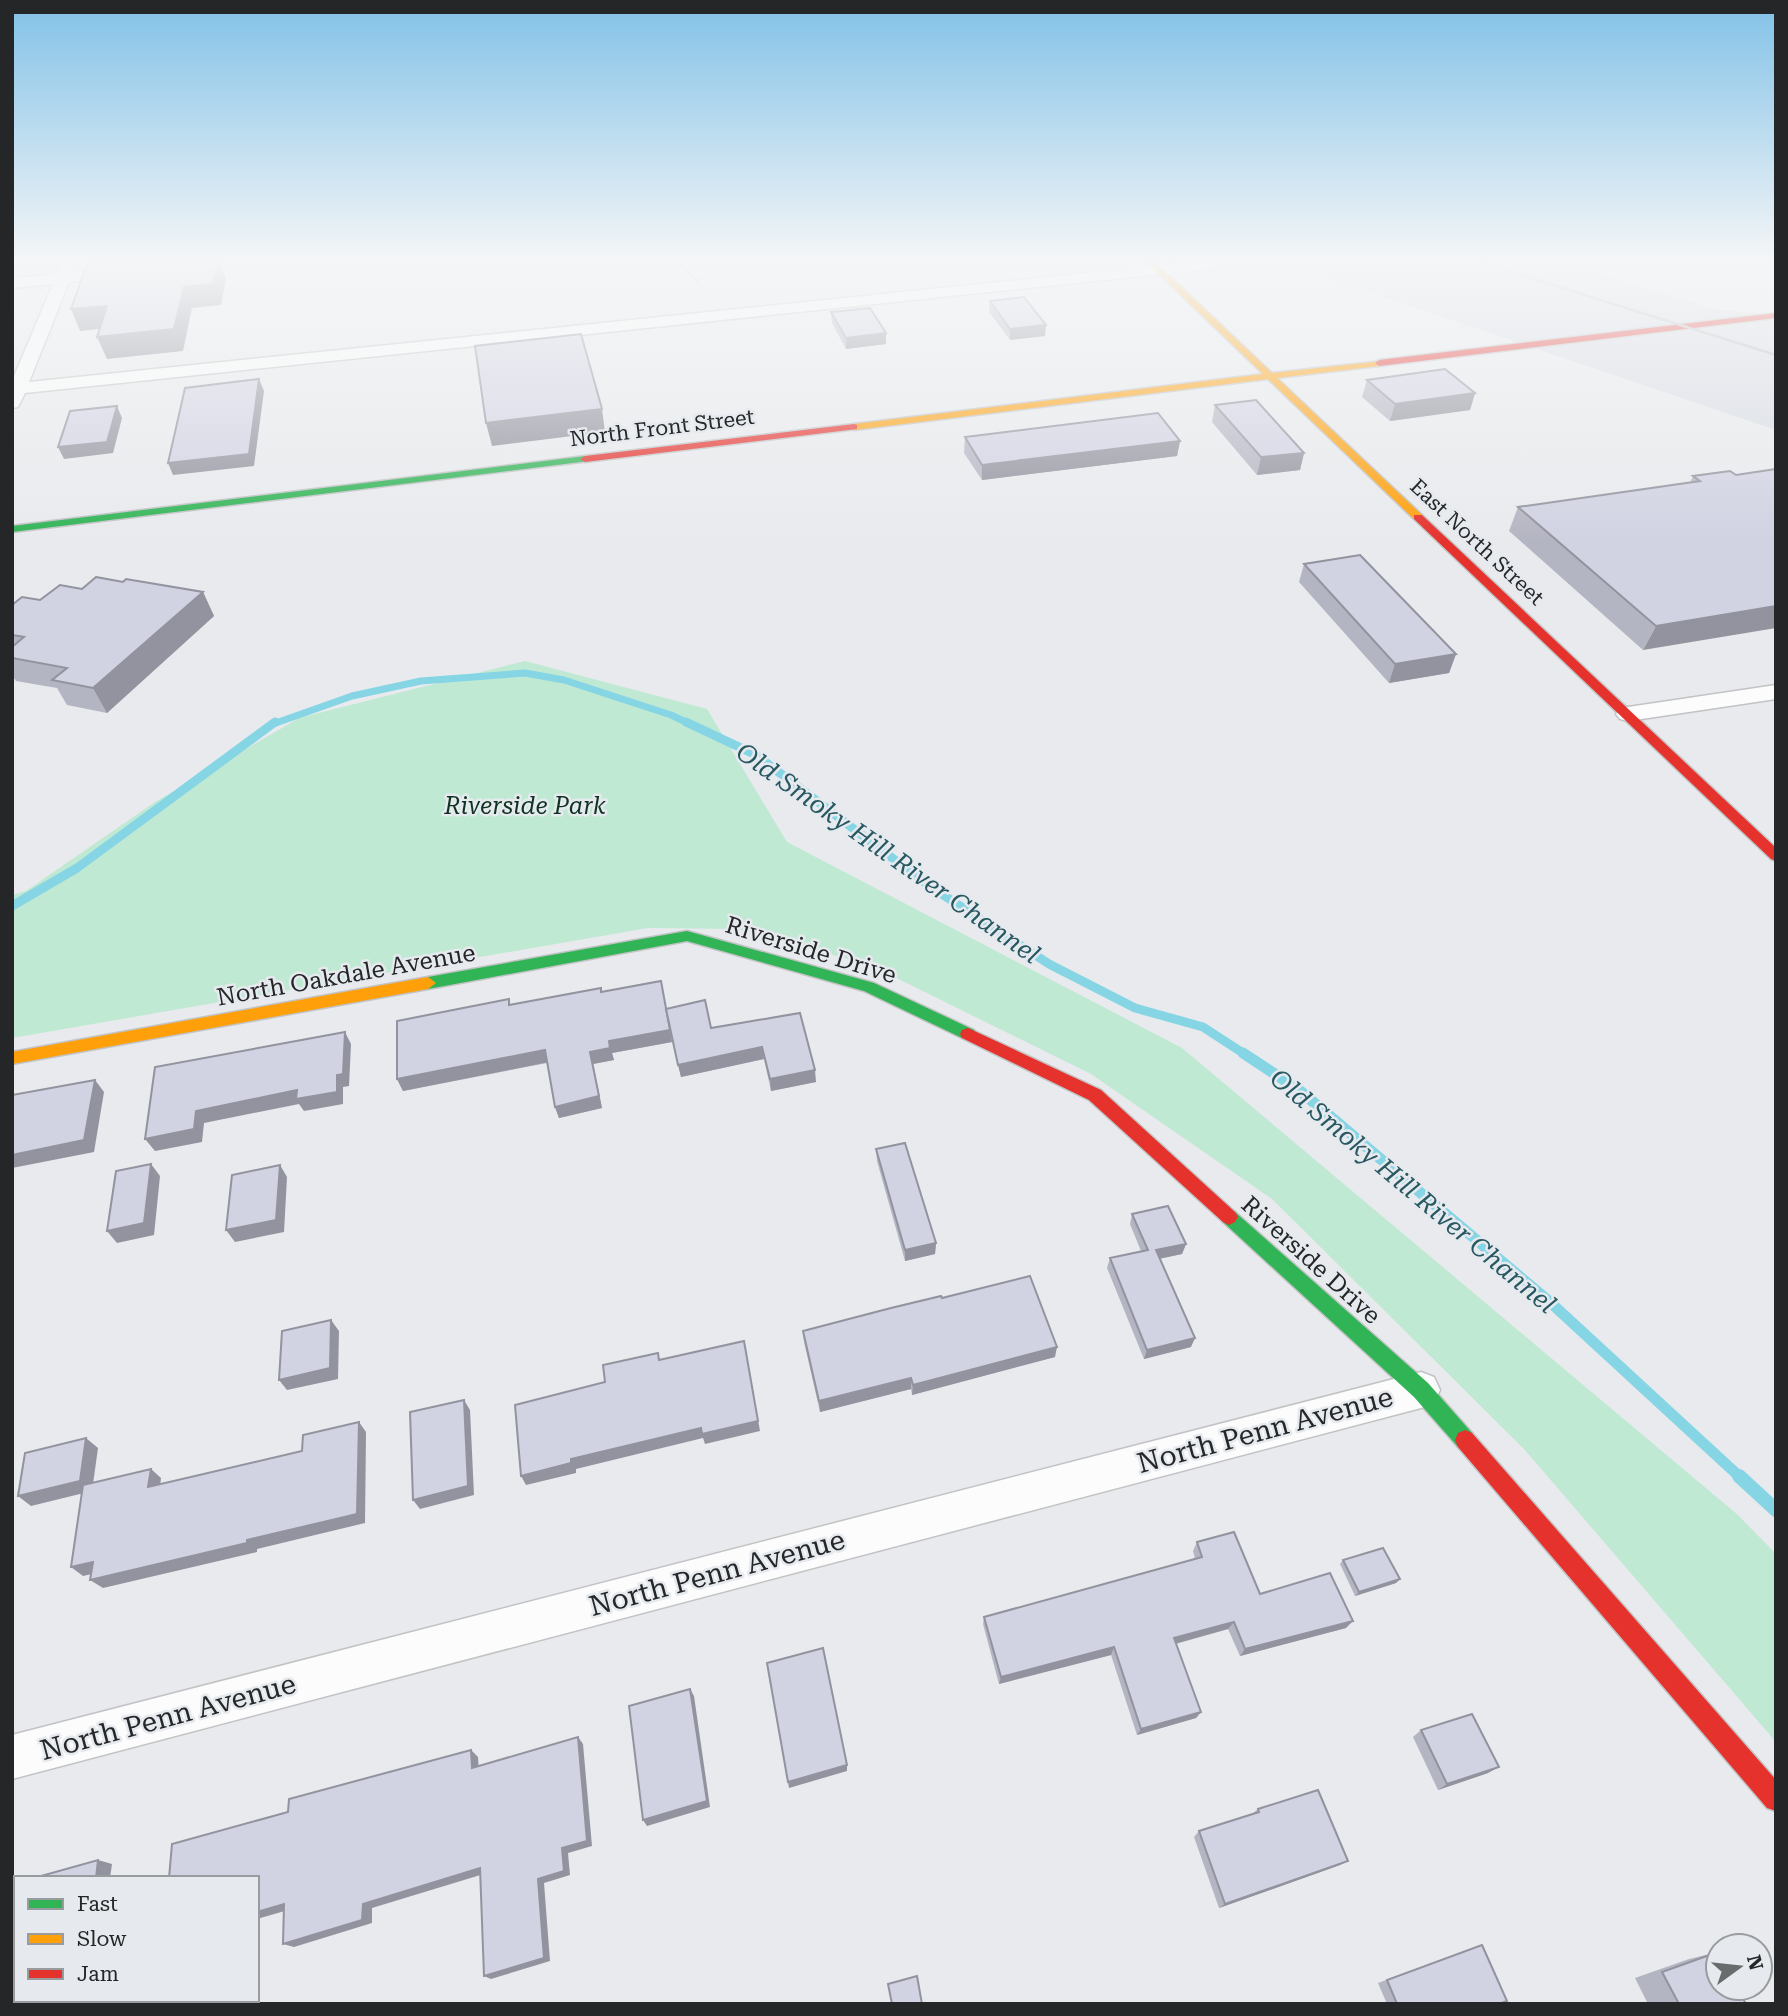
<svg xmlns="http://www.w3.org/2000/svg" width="1788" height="2016" font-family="'Roboto Serif',serif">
  <rect width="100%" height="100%" fill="#e8eaed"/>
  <!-- built -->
  <polygon fill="#d7dbe3" points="1275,260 1554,260 1719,310 1776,315 1776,430"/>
  <!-- green -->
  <polygon fill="#c0e9d3" points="525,661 707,709 787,842 1182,1048 1738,1515 1776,1554 1776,1742 1524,1449 1272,1199 1091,1074 870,965 737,929 648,928 12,1038 12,895 26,891 155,802 299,718"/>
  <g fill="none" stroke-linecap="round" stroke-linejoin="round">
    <!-- stream-far3 -->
    <polyline stroke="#86d5e5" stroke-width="7" points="273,724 352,696 421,681 525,673 564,680 671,715 690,724"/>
    <!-- stream-far2 -->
    <g stroke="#86d5e5" stroke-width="9">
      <polyline points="686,722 756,755 928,885 1049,964 1135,1008 1203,1027 1246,1055"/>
      <polyline points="12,906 77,868 275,722"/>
    </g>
    <!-- stream-far1 -->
    <polyline stroke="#86d5e5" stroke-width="11" points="1243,1053 1299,1090 1551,1303 1741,1478"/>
    <!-- stream -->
    <polyline stroke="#86d5e5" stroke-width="14" points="1739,1476 1776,1510"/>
    <!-- street casing -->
    <g stroke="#c2c3c5" stroke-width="3">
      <g id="street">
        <polygon points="67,260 76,264 73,273 123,268 131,273 123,278 69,282 29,382 1213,260 1264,260 1257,264 25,393 18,407 12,408 12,381 53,284 12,288 12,278 57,274 62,264"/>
        <polygon points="217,260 273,260 266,264 180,272 173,268 180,264"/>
        <polygon points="1776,685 1776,699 1628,721 1620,719 1616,714 1620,709 1628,707"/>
        <polygon points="1421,1372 1434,1377 1440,1390 1434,1403 1421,1408 12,1779 12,1735"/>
      </g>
    </g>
    <!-- fast casing -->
    <g stroke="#c2c3c5" stroke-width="3">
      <g id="fast">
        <polygon points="585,456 590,459 589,461 12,532 12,526"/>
        <polygon points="687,931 874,983 974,1030 976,1034 974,1038 962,1038 864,991 687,941 428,989 420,983 428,977"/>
        <polygon points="1229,1209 1235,1212 1428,1383 1472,1433 1475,1440 1472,1447 1465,1450 1458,1447 1414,1397 1223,1222 1220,1217 1223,1212"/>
      </g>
    </g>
    <!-- slow casing -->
    <g stroke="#c2c3c5" stroke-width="3">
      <g id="slow">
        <polygon points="1144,260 1153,260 1272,373 1382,361 1383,363 1379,366 1277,378 1422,515 1422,519 1414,519 1268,379 854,430 849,427 854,424 1263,374"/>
        <polygon points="428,977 436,983 428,989 12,1064 12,1052"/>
      </g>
    </g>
    <!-- jam casing -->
    <g stroke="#c2c3c5" stroke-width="3">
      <g id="jam">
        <polygon points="1776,313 1776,318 1379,366 1375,363 1379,360"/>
        <polygon points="854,424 857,425 857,429 585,462 580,459 585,456"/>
        <polygon points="1414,515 1422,515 1776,848 1776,861 1771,859 1414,519"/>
        <polygon points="968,1028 1101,1090 1235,1212 1238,1217 1235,1222 1229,1225 1223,1222 1089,1100 962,1038 960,1034 962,1030"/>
        <polygon points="1465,1430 1472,1433 1776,1780 1776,1811 1767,1808 1458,1447 1455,1440 1458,1433"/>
      </g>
    </g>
    <!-- street -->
    <use href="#street" fill="#fcfcfc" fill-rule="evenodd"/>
    <!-- fast -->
    <use href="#fast" fill="#30b455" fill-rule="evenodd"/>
    <!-- slow -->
    <use href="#slow" fill="#ff9f0a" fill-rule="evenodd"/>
    <!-- jam -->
    <use href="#jam" fill="#e5322d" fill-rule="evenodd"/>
    <!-- rail -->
    <g stroke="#b8b9ba" stroke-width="2.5">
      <polyline points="676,260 698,281"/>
      <polyline points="1473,260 1776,355"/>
    </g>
  </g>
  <!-- wall -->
  <g fill="#b4b5c2">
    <polygon points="990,301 1045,336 1010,340 989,312"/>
    <polygon points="831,312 886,333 886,344 846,349 832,323"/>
    <polygon points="1367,380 1475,393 1470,410 1390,421 1362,397"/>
    <polygon points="1215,405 1304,453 1300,470 1257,475 1212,422"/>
    <polygon points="965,437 1180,441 1177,456 982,480 964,453"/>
    <polygon points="1736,475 1643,650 1509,531 1518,507 1690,483 1693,476"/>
    <polygon points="1304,564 1456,654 1449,673 1389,683 1299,582"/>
    <polygon points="123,582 203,592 214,616 107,713 67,705 57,688 16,681 12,675 12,605 40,600 82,589"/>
    <polygon points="602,991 666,1009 711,1028 800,1013 816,1082 771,1091 764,1059 681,1077 667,1012 672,1042 612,1053 614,1060 593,1064 602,1108 559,1118 555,1107 547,1063 403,1091 397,1079"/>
    <polygon points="876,1149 936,1243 935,1254 905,1261 877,1161"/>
    <polygon points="1132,1214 1186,1244 1182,1254 1159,1259 1191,1347 1144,1359 1107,1268 1110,1258 1141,1251 1130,1224"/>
    <polygon points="942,1298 1055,1357 912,1395 911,1389 820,1412 804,1342 803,1331"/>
    <polygon points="1197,1542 1260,1594 1346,1628 1240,1656 1228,1629 1176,1644 1201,1712 1196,1718 1137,1735 1111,1655 999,1684 983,1624 984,1617 1195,1559 1193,1551"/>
    <polygon points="1343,1560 1400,1579 1396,1583 1355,1596 1340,1564"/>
    <polygon points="1421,1730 1488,1773 1438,1790 1413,1737"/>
    <polygon points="1258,1809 1340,1865 1219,1908 1194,1837 1199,1831 1252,1814"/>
    <polygon points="1482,1945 1499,2004 1387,2004 1378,1983"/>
    <polygon points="1718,1952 1746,2004 1648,2004 1635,1978 1689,1959"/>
  </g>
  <!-- shaded-wall -->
  <g fill="#92939e">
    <polygon points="218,260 219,260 226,279 221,305 192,308 183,351 107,359 97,337"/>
    <polygon points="107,306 116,327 80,331 71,309"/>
    <polygon points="1046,325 1045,336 1010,340 1010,329"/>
    <polygon points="886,333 886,344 846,349 846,338"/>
    <polygon points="259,379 264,391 254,466 173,475 168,463"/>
    <polygon points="1475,393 1470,410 1390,421 1395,404"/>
    <polygon points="117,406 122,418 113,453 64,459 58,447"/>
    <polygon points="602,409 605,432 492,446 486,423"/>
    <polygon points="1180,441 1177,456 982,480 982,465"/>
    <polygon points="1304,453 1300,470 1257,475 1261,457"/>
    <polygon points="203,592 214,616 107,713 93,688"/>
    <polygon points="1776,606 1776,628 1643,650 1656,626"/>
    <polygon points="1456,654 1449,673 1389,683 1395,664"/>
    <polygon points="661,981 672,1042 612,1053 614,1060 593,1064 602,1108 559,1118 555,1107 590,1052 609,1041"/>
    <polygon points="345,1032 351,1044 349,1086 343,1087 343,1104 304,1111 299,1104 204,1123 202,1142 155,1151 145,1139 196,1111 337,1075"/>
    <polygon points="762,1047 764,1059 681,1077 678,1065"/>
    <polygon points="545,1050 549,1062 403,1091 397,1079"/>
    <polygon points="815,1070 816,1082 771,1091 770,1079"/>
    <polygon points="95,1080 104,1092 94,1152 12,1168 12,1155"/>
    <polygon points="151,1164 160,1176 154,1235 117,1243 107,1231"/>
    <polygon points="280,1165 287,1177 284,1232 235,1242 226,1230"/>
    <polygon points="936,1243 935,1254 905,1261 905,1250"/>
    <polygon points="1186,1244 1182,1254 1153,1260 1156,1250"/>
    <polygon points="331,1320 339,1331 338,1379 287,1390 279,1380"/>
    <polygon points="1195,1338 1191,1347 1144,1359 1147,1350"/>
    <polygon points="744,1341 760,1431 705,1444 703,1438 576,1469 576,1473 526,1485 521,1476 571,1459"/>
    <polygon points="1057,1347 1055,1357 912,1395 913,1385"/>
    <polygon points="911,1378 911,1389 820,1412 819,1401"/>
    <polygon points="464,1400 470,1410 474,1495 420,1509 413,1500"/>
    <polygon points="359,1422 366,1432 365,1523 257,1549 257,1552 103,1588 90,1580 247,1540"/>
    <polygon points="86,1438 98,1448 92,1491 31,1506 18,1496"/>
    <polygon points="151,1469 161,1478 159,1496 148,1487"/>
    <polygon points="93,1562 105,1571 83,1576 71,1567"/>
    <polygon points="1400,1579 1396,1583 1355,1596 1359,1592"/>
    <polygon points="1353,1621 1346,1628 1240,1656 1245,1649"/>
    <polygon points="1234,1622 1228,1629 1170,1645 1174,1638"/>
    <polygon points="1114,1647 1111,1655 999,1684 1001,1677"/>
    <polygon points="690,1689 694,1696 710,1807 647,1826 643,1820"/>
    <polygon points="1201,1712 1196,1718 1137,1735 1141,1729"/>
    <polygon points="578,1737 583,1744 592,1846 568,1853 570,1875 544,1883 550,1961 491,1979 484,1976 538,1879"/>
    <polygon points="471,1750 478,1757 479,1774 472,1768"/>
    <polygon points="847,1765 847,1771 789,1788 788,1782"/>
    <polygon points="1499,1767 1488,1773 1438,1790 1447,1784"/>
    <polygon points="98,1860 112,1864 110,1878 96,1878"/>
    <polygon points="1348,1861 1340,1865 1219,1908 1225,1904"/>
    <polygon points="480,1868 487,1873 372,1908 372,1923 294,1947 283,1944 363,1904"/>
    <polygon points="284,1904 295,1908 257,1919 257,1912"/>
    <polygon points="80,2000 95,2000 95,2004 79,2004"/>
    <polygon points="195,2000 208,2000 208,2004 194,2004"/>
  </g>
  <!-- building -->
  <g fill="#d1d2e2" stroke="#92939e" stroke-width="2">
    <polygon points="134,260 140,260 140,262 180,260 218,260 213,284 184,287 174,329 97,337 107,306 71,309 87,264"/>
    <polygon points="1024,297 1046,325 1010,329 990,301"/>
    <polygon points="870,308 886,333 846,338 831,312"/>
    <polygon points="581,334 602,409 486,423 475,346"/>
    <polygon points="1445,369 1475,393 1395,404 1367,380"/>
    <polygon points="259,379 249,454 168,463 185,388"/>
    <polygon points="1256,400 1304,453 1261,457 1215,405"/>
    <polygon points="117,406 107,442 58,447 70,411"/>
    <polygon points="1158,413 1180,441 982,465 965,437"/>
    <polygon points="1776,469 1776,606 1656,626 1518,507 1700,481 1693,476 1730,471 1736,475"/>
    <polygon points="1360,555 1456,654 1395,664 1304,564"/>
    <polygon points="96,577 123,582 126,579 203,592 93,688 52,680 67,668 12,658 12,647 24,637 12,635 12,605 22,597 40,600 60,585 82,589"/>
    <polygon points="661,981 670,1030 609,1041 610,1048 590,1052 599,1096 555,1107 545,1050 397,1079 397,1021 509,999 509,1005 601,988 601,992"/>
    <polygon points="705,1000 711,1028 800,1013 815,1070 770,1079 762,1047 678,1065 666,1009"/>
    <polygon points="345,1032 343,1074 337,1075 337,1092 296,1099 297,1090 196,1111 194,1129 145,1139 155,1067"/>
    <polygon points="95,1080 84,1140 12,1155 12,1095"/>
    <polygon points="905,1143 936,1243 905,1250 876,1149"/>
    <polygon points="151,1164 144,1223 107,1231 116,1171"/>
    <polygon points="280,1165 276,1220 226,1230 232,1175"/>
    <polygon points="1168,1206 1186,1244 1156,1250 1195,1338 1147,1350 1110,1258 1148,1250 1132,1214"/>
    <polygon points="1030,1276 1057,1347 913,1385 911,1378 819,1401 803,1331 891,1308 941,1296 942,1298"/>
    <polygon points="331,1320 330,1368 279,1380 282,1331"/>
    <polygon points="744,1341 758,1421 702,1434 701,1428 571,1459 571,1463 521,1476 515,1405 605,1382 603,1365 658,1353 659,1360"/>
    <polygon points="464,1400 468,1486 413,1500 410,1412"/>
    <polygon points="359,1422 357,1514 247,1540 247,1543 90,1580 93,1562 71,1567 83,1485 151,1469 148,1487 302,1451 303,1435"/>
    <polygon points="86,1438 80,1481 18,1496 25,1453"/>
    <polygon points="1234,1532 1260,1594 1330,1573 1353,1621 1245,1649 1234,1622 1174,1638 1201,1712 1141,1729 1114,1647 1001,1677 984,1617 1202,1557 1197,1542"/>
    <polygon points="1383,1548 1400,1579 1359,1592 1343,1560"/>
    <polygon points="823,1648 847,1765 788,1782 767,1663"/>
    <polygon points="690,1689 707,1801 643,1820 629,1706"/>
    <polygon points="1472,1714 1499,1767 1447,1784 1421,1730"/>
    <polygon points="578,1737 587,1841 562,1848 564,1871 538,1879 544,1958 484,1976 480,1868 363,1904 362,1920 283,1944 284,1904 257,1912 257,1878 169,1878 172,1844 288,1812 289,1799 471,1750 472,1768"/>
    <polygon points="1318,1790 1348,1861 1225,1904 1199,1831 1259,1812 1258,1809"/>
    <polygon points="98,1860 96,1878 41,1878 41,1876"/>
    <polygon points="1482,1945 1507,2001 1499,2004 1397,2004 1387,1980"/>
    <polygon points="1718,1952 1718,1988 1737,1988 1746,2004 1679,2004 1662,1972"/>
    <polygon points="917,1976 922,2004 892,2004 888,1984"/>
    <polygon points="23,2000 80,2000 79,2004 22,2004"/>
    <polygon points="123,2000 195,2000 194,2004 122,2004"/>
  </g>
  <!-- sky -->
  <linearGradient id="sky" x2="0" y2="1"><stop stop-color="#81c1e7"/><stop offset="0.48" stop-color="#f5f6f7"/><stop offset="1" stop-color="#f5f6f7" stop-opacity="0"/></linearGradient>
  <rect width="1788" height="542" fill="url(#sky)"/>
  <g text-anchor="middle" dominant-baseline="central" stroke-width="5" stroke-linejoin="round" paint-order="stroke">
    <!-- far-street labels -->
    <g font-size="21" fill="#252628" stroke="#e6eaef">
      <text transform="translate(662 428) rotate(-7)">North Front Street</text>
      <text transform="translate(1477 542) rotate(43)">East North Street</text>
    </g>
    <!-- park labels -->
    <g font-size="24" font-style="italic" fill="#0e3320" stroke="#e6eaef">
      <text x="525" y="806">Riverside Park</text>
    </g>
    <!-- street labels -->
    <g font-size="24" fill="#252628" stroke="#e6eaef">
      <text transform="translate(811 950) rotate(17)">Riverside Drive</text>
      <text transform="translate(346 975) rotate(-10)">North Oakdale Avenue</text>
      <text transform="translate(1311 1260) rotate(42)">Riverside Drive</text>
    </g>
    <!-- water labels -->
    <g font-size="26" font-style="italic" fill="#285861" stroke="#e6eaef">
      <text transform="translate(888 853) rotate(35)">Old Smoky Hill River Channel</text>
      <text transform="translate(1413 1191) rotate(40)">Old Smoky Hill River Channel</text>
    </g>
    <!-- near-street labels -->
    <g font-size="28" fill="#252628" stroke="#e6eaef">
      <text transform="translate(1265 1430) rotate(-15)">North Penn Avenue</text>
      <text transform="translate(717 1573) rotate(-15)">North Penn Avenue</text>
      <text transform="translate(168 1717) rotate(-15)">North Penn Avenue</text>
    </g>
  </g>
  <!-- border -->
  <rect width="1788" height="2016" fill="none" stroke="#252628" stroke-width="28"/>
  <!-- legend -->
  <rect x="14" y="1876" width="245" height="126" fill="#e6eaef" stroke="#999c9f" stroke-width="2"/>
  <rect x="28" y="1899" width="35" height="10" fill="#30b455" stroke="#999c9f" stroke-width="2"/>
  <text x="77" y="1911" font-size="21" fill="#252628">Fast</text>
  <rect x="28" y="1934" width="35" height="10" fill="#ff9f0a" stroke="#999c9f" stroke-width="2"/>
  <text x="77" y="1946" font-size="21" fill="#252628">Slow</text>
  <rect x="28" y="1969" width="35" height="10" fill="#e5322d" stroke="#999c9f" stroke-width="2"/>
  <text x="77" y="1981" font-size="21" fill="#252628">Jam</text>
  <!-- north arrow -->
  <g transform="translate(1739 1967) rotate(75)"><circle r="33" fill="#e6eaef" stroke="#999c9f" stroke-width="2"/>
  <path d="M0-5L12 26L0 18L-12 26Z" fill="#696b6d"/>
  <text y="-10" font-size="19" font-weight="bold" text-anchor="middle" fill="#252628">N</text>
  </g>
</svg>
